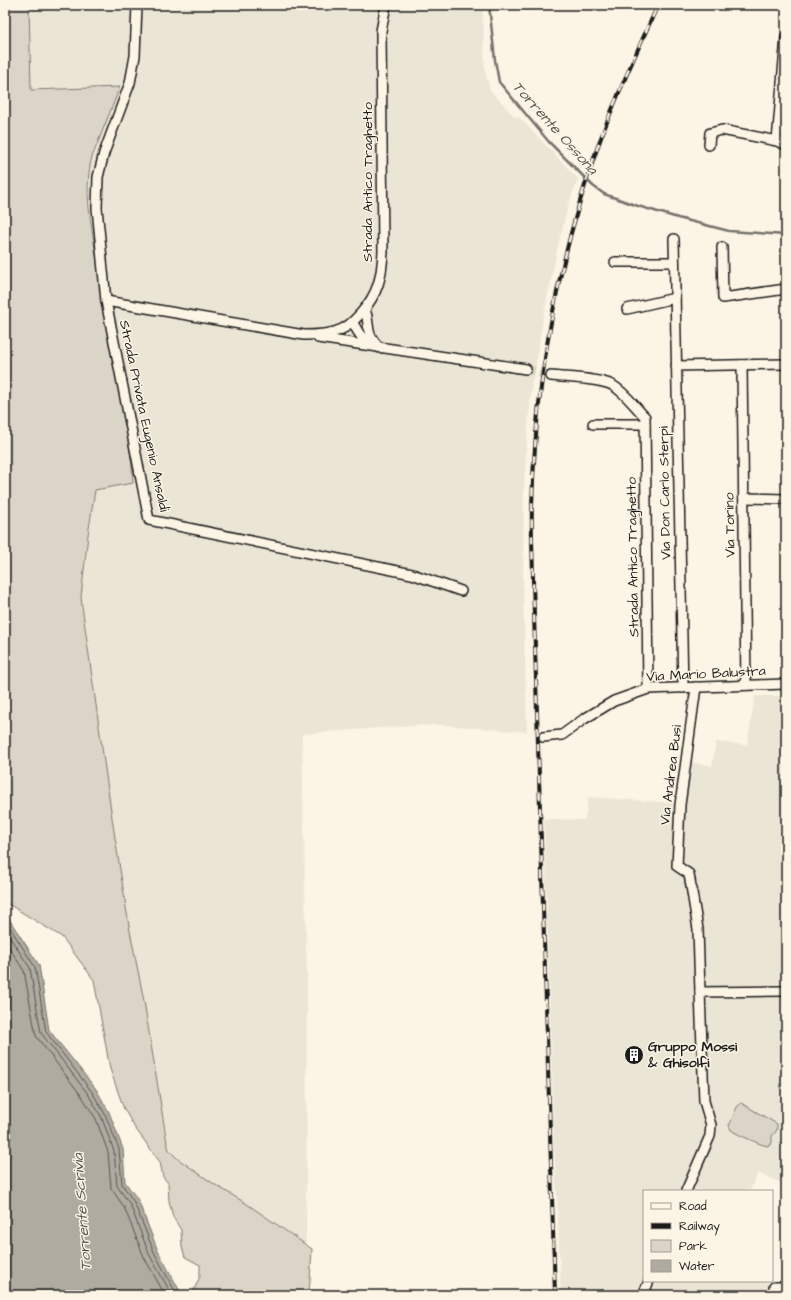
<svg xmlns="http://www.w3.org/2000/svg" width="791" height="1300" font-family="'Architects Daughter',sans-serif">
  <rect width="100%" height="100%" fill="#fcf5e5"/>
  <filter id="ink" filterUnits="userSpaceOnUse"><feTurbulence type="fractalNoise" baseFrequency=".025" numOctaves="2"/><feDisplacementMap in="SourceGraphic" scale="8" xChannelSelector="R" yChannelSelector="G"/><feConvolveMatrix kernelMatrix="1 2 1 2 8 2 1 2 1" color-interpolation-filters="sRGB"/></filter>
  <g filter="url(#ink)">
    <!-- built -->
    <g fill="#ebe5d6">
      <polygon points="29,5 481,5 483,15 485,71 490,90 515,117 517,116 519,117 578,179 568,206 558,246 543,318 534,377 532,381 527,438 524,487 523,586 527,732 443,725 406,726 302,734 307,984 306,1245 247,1204 214,1184 178,1159 169,1150 167,1143 144,1001 129,926 113,825 81,597 95,490 133,483 129,448 96,260 90,214 88,193 89,170 92,157 119,87 30,90"/>
      <polygon points="755,696 786,696 786,1185 758,1173 750,1191 644,1191 644,1281 769,1281 770,1284 786,1283 786,1295 561,1295 557,1197 554,1148 544,819 585,820 588,797 674,803 680,760 712,766 716,742 747,745"/>
    </g>
    <!-- green -->
    <g fill="#dbd5c8" stroke="#7c7872">
      <path d="M 5,5 L 29,5 L 31,90 L 120,87 L 92,157 C 84,187 90,218 95,248 C 102,299 112,349 121,399 C 126,427 132,455 133,483 L 95,490 L 88,535 L 81,597 L 82,606 L 113,825 L 129,926 L 144,1001 L 167,1143 L 169,1150 L 178,1159 L 214,1184 L 247,1204 L 312,1249 L 309,1295 L 192,1295 L 200,1276 L 200,1265 L 185,1257 L 182,1247 L 181,1230 L 173,1217 L 169,1201 L 168,1183 L 163,1177 L 160,1162 L 135,1128 L 124,1109 L 110,1069 L 94,980 L 62,937 L 5,902 Z"/>
      <path d="M 741,1103 L 777,1124 L 777,1130 L 772,1136 L 772,1143 L 768,1146 C 763,1146 736,1134 731,1130 L 729,1125 C 734,1118 734,1108 741,1103 Z"/>
    </g>
    <!-- water -->
    <polygon fill="#b0aba1" stroke="#75726c" points="5,913 39,965 49,1030 96,1089 109,1112 123,1149 125,1182 138,1200 158,1251 182,1295 5,1295"/>
    <g fill="none" stroke-linecap="round" stroke-linejoin="round">
      <!-- shore -->
      <g stroke="#575551" stroke-width="1">
        <polyline points="5,920 35,967 46,1032 92,1092 105,1114 119,1149 122,1184 134,1202 154,1252 177,1295"/>
        <polyline points="5,930 30,968 41,1033 88,1094 101,1116 114,1151 117,1186 130,1204 149,1254 172,1295"/>
        <polyline points="5,941 24,971 36,1036 83,1098 96,1119 108,1152 111,1188 124,1207 144,1257 165,1295"/>
      </g>
      <!-- stream -->
      <polyline stroke="#75726c" stroke-width="2.5" points="489,5 495,60 499,82 549,142 593,186 604,194 638,206 678,218 729,231 786,235"/>
      <!-- minor-tunnel -->
      <polyline stroke="#dad4c7" stroke-width="9" stroke-dasharray="9 4.5" stroke-linecap="butt" points="526,369 551,376"/>
      <!-- minor casing -->
      <g stroke="#1c1c1c" stroke-width="12">
        <g id="minor">
          <polyline points="137,5 135,56 130,83 104,153 98,177 97,208 106,301 149,520 412,574 461,591"/>
          <polyline points="777,141 786,37"/>
          <polyline points="709,145 710,133 722,130 777,141 786,145"/>
          <polyline points="674,239 683,688"/>
          <polyline points="722,247 723,298 786,289"/>
          <polyline points="615,262 674,262"/>
          <path d="M 106,301 L 304,335 C 314,335 324,335 334,332 C 346,329 353,322 361,313 C 378,294 382,277 383,251 L 381,31 L 386,5"/>
          <path d="M 365,309 C 371,327 364,333 380,348"/>
          <polyline points="627,309 675,298"/>
          <path d="M 353,323 C 358,332 362,340 372,345"/>
          <polyline points="318,338 526,369"/>
          <polyline points="742,365 746,685"/>
          <polyline points="676,366 786,364"/>
          <path d="M 551,376 C 568,378 597,378 612,385 C 625,392 635,407 645,417 L 648,689"/>
          <polyline points="593,424 645,424"/>
          <polyline points="744,498 786,499"/>
          <polyline points="696,687 680,805 677,866 689,874 698,929 700,992"/>
          <polyline points="543,737 562,735 584,719 614,701 648,689 786,684"/>
          <polyline points="686,1191 710,1136 711,1125 704,1101 700,992 786,991"/>
          <polyline points="774,1287 786,1287"/>
          <polyline points="643,1295 649,1281"/>
        </g>
      </g>
      <!-- minor -->
      <use href="#minor" stroke="#fcf5e5" stroke-width="9"/>
      <!-- rail casing -->
      <g stroke="#1c1c1c" stroke-width="4">
        <path id="rail" d="M 555,1295 L 533,582 C 533,557 531,532 532,507 C 535,384 557,262 598,146 C 615,98 637,51 658,5"/>
      </g>
      <!-- rail -->
      <use href="#rail" stroke="#fcf5e5" stroke-width="2.5" stroke-dasharray="8" stroke-linecap="butt"/>
    </g>
  </g>
  <!-- icons -->
  <defs>
    <g id="building-disc" transform="scale(1)"><circle r="9.5" fill="#1c1c1c" stroke="#fcf5e5"/><path d="M-4-6H4V6H1V3H-1V6H-4ZM-2.5-4.3h1.7v1.8h-1.7ZM.8-4.3h1.7v1.8H.8ZM-2.5-1h1.7V.8h-1.7ZM.8-1h1.7V.8H.8Z" fill="#fff"/></g>
  </defs>
  <g fill-rule="evenodd">
    <use href="#building-disc" x="634" y="1055"/>
  </g>
  <g text-anchor="middle" dominant-baseline="central" stroke-width="3" stroke-linejoin="round" paint-order="stroke">
    <!-- street labels -->
    <g font-size="14" fill="#1c1c1c" stroke="#fcf5e5">
      <text transform="translate(368 182) rotate(-90)">Strada Antico Traghetto</text>
      <text transform="translate(144 416) rotate(78)">Strada Privata Eugenio Ansaldi</text>
      <text transform="translate(665 493) rotate(-91)">Via Don Carlo Sterpi</text>
      <text transform="translate(730 525) rotate(-91)">Via Torino</text>
      <text transform="translate(633 557) rotate(-91)">Strada Antico Traghetto</text>
      <text transform="translate(706 674) rotate(-3)">Via Mario Balustra</text>
      <text transform="translate(671 775) rotate(-83)">Via Andrea Busi</text>
    </g>
    <!-- poi labels -->
    <g font-size="14" font-weight="bold" fill="#1c1c1c" stroke="#fcf5e5" text-anchor="start">
      <text x="648" y="1047">Gruppo Mossi<tspan x="648" dy="16">&amp; Ghisolfi</tspan></text>
    </g>
    <!-- water labels -->
    <g font-size="15" font-style="italic" fill="#575551" stroke="#fcf5e5">
      <text transform="translate(555 128) rotate(48)">Torrente Ossona</text>
      <text transform="translate(82 1212) rotate(-94)">Torrente Scrivia</text>
    </g>
  </g>
  <!-- margin -->
  <rect width="791" height="1300" fill="none" stroke="#fcf5e5" stroke-width="20"/>
  <rect x="10" y="10" width="771" height="1280" fill="none" stroke="#1c1c1c" stroke-width="1.5" filter="url(#ink)"/>
  <!-- legend -->
  <rect x="643" y="1190" width="130" height="92" fill="#fcf5e5" stroke="#a29e95"/>
  <rect x="651" y="1203" width="20" height="6" fill="#fcf5e5" stroke="#a29e95"/>
  <text x="679" y="1210" font-size="12" fill="#1c1c1c">Road</text>
  <rect x="651" y="1223" width="20" height="6" fill="#1c1c1c" stroke="#a29e95"/>
  <text x="679" y="1230" font-size="12" fill="#1c1c1c">Railway</text>
  <rect x="651" y="1240" width="20" height="12" fill="#dbd5c8" stroke="#a29e95"/>
  <text x="679" y="1250" font-size="12" fill="#1c1c1c">Park</text>
  <rect x="651" y="1260" width="20" height="12" fill="#b0aba1" stroke="#a29e95"/>
  <text x="679" y="1270" font-size="12" fill="#1c1c1c">Water</text>
</svg>
